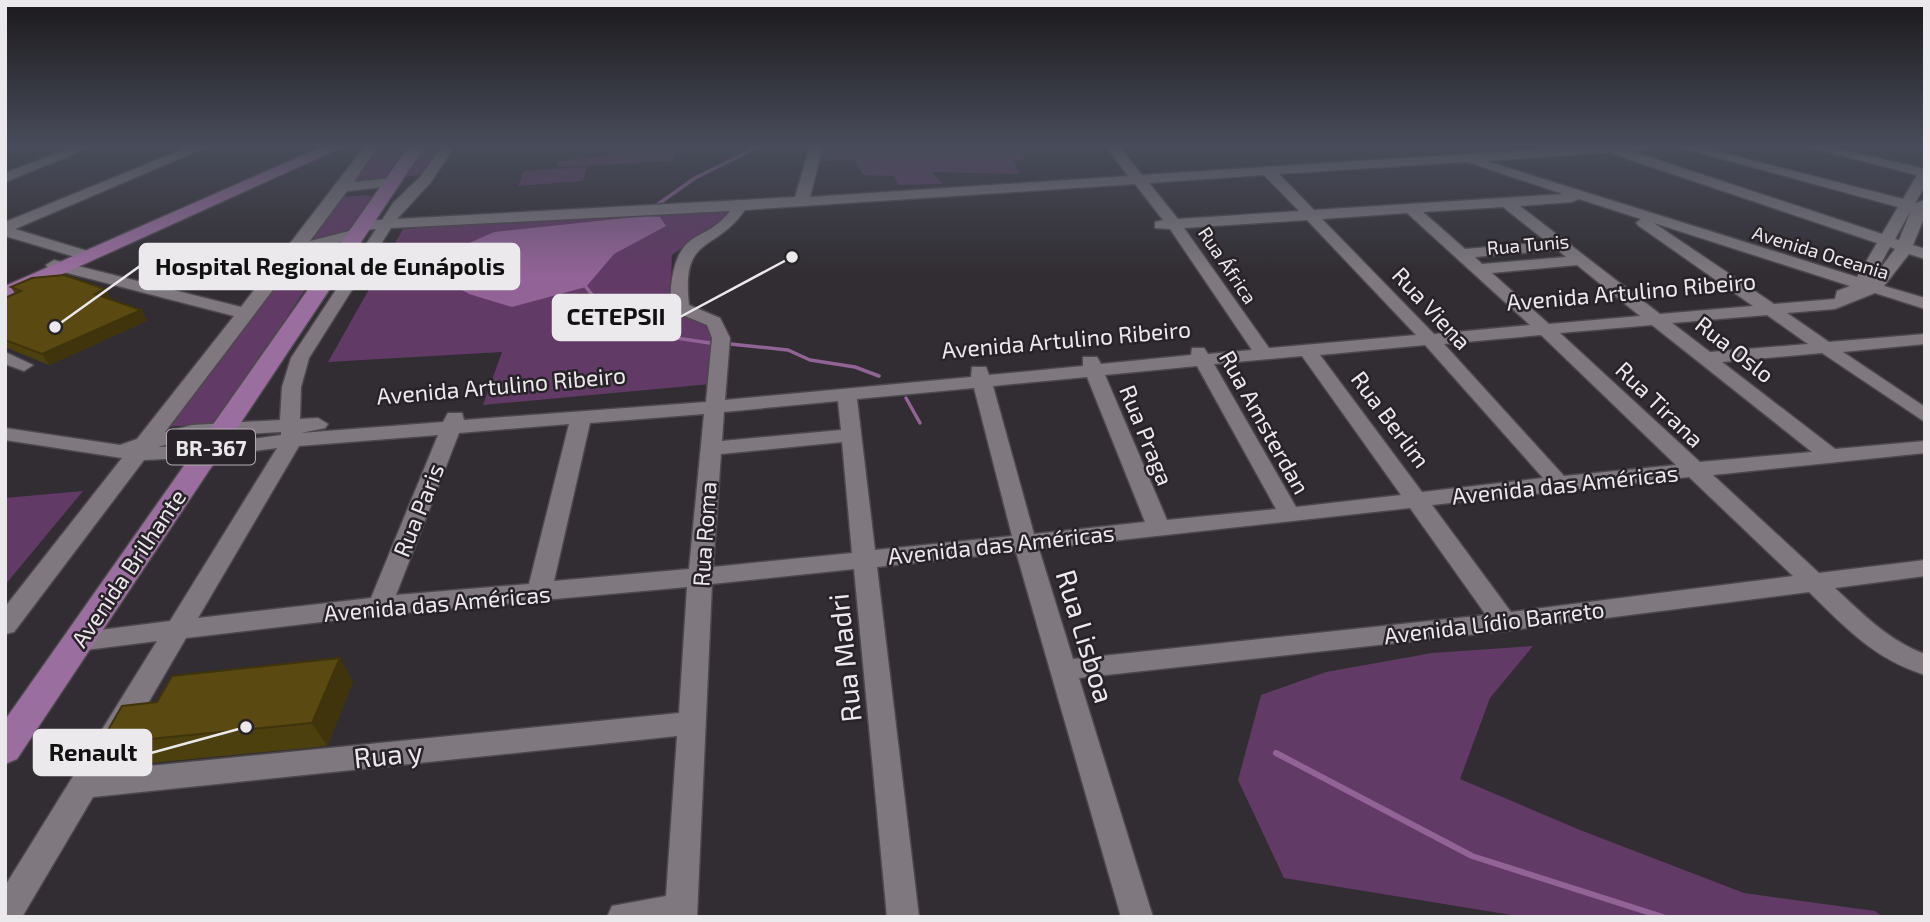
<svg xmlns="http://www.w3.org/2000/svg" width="1930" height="922" font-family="'Exo 2',sans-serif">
  <rect width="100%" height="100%" fill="#312d32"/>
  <!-- green -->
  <g fill="#623a66">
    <polygon points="375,146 407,146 384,179 354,181"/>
    <path d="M 423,146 L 444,146 C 432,165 428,180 403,175 Z"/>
    <polygon points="617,146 676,146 674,161 557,167 559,161 600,157 616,152"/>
    <polygon points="822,146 1011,146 1026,161 1013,160 1019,174 932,172 943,184 898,185 894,176 863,175 855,160 819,161"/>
    <polygon points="587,167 583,181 518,186 524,171"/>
    <polygon points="365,195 372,196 348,232 306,242 342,197"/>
    <polygon points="730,207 723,219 672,255 670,303 722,334 711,384 483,405 502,352 328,362 403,229"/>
    <polygon points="338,241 316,275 287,266 300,251"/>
    <polygon points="284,271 311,280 219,423 165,427"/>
    <polygon points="83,491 5,585 5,498"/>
    <polygon points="1533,646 1490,698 1460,779 1580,830 1744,893 1875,911 1883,917 1524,917 1284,878 1238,780 1261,695 1326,672 1432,653"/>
  </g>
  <!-- water -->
  <polygon fill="#926396" points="645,216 660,217 666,226 614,254 586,287 512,307 469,294 443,279 445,261 467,244 494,232"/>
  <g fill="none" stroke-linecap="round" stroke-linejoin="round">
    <!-- stream-far1 -->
    <g stroke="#926396" stroke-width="3.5">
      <polyline points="654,207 695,178 760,146"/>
      <polyline points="586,287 610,318 626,324"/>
      <polyline points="635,327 656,335 710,343"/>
      <polyline points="730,344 788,350 810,360 855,367 879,376"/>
      <polyline points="906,398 920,423"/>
    </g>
    <!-- stream -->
    <polyline stroke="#926396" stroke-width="6" points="1276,753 1472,856 1663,917"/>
    <!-- minor casing -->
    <g stroke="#4c484c" stroke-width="3">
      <g id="minor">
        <polygon points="76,146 94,146 5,182 5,173"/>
        <polygon points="191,146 209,146 15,229 94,253 94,259 82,259 5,236 5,222"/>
        <path d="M 365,146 L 378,146 L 354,182 L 392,178 L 399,182 L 392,186 L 347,191 L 310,241 L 357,229 L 365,234 L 362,237 L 301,252 L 291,265 L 330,278 L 330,286 L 318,286 L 285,274 L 165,432 L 192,425 L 280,420 L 282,387 L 291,358 L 376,229 L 363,230 L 355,225 L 363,220 L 382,220 L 393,203 L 421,176 L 442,146 L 455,146 L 431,182 L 397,219 L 795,197 L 810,146 L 823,146 L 810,197 L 1128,176 L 1106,146 L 1119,146 L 1142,175 L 1591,146 L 1653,146 L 1647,150 L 1631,151 L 1882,234 L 1898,207 L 1675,146 L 1696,146 L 1903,199 L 1917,175 L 1803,146 L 1826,146 L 1925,169 L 1925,186 L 1915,203 L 1925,200 L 1925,216 L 1913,245 L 1925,249 L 1925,259 L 1909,254 L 1884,286 L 1925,298 L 1925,309 L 1875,293 L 1835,309 L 1787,313 L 1829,342 L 1925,334 L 1925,344 L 1843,352 L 1925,407 L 1925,422 L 1822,353 L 1722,362 L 1835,449 L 1925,441 L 1925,453 L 1713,475 L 1819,573 L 1925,560 L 1925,576 L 1835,588 C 1863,614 1889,641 1925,654 L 1925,675 C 1874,659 1846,628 1809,592 L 1505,631 L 1079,678 L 1153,917 L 1121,917 L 1016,552 L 877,567 L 919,917 L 887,917 L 854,569 L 712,584 L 697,917 L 607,917 L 612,906 L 666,896 L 677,736 L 93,797 L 22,917 L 5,917 L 5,886 L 157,641 L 78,651 L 69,648 L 65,641 L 69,634 L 170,621 L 277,448 L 208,457 L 144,460 L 14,632 L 5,634 L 5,607 L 122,458 L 5,440 L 5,428 L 120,445 L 137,439 L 234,316 L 48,268 L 46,265 L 54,260 L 241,307 ZM 1612,152 L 1613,154 L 1877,243 L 1857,277 L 1486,161 ZM 1467,162 L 1563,194 L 1314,210 L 1279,174 ZM 1264,175 L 1299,211 L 1178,219 L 1149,183 ZM 1135,184 L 1163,220 L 1155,222 L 1155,228 L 1170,229 L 1252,350 L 1208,354 L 1204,348 L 1192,348 L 1191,355 L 1101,364 L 1097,357 L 1083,357 L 1083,366 L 989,375 L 986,367 L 972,367 L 971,377 L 725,400 L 730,338 L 720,318 L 689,305 C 681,234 714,254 745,210 ZM 1579,199 L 1641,219 L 1636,223 L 1639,226 L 1753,306 L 1660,314 L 1520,206 L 1572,202 ZM 1503,207 L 1547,242 L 1465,249 L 1423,212 ZM 1911,210 L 1899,240 L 1895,239 ZM 730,211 C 705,244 681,226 672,279 C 670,290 670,302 675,312 L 707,325 L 712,338 L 706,402 L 464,420 L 462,413 L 448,413 L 443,422 L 301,433 L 325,428 L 328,424 L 318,418 L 300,419 L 301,387 L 309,358 L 391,228 ZM 1407,213 L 1530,325 L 1434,334 L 1322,219 ZM 1307,220 L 1416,335 L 1269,348 L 1184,228 ZM 1654,223 L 1850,286 L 1837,291 L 1835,299 L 1774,304 ZM 1890,247 L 1895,249 L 1873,278 ZM 1558,250 L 1566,257 L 1482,264 L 1475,257 ZM 1577,265 L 1640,316 L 1549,324 L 1492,273 ZM 1767,315 L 1808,344 L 1710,352 L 1672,323 ZM 1652,325 L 1812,452 L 1700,462 L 1560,333 ZM 1541,335 L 1676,465 L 1564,476 L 1444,344 ZM 1425,345 L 1543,478 L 1422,492 L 1320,355 ZM 1302,356 L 1401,495 L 1296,507 L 1214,364 ZM 1197,366 L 1276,509 L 1167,520 L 1105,375 ZM 1087,377 L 1145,522 L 1034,534 L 993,386 ZM 974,388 L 1012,536 L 875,550 L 857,399 ZM 838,401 L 841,430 L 722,441 L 724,412 ZM 704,414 L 689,569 L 554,581 L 590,423 ZM 569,424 L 529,584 L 396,595 L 459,433 ZM 281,432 L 281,435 L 208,445 L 158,447 L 193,437 ZM 438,435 L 371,598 L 198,618 L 299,446 ZM 842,442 L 852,553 L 713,567 L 721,454 ZM 1689,477 L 1793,576 L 1511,612 L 1432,505 ZM 1410,508 L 1486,615 L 1073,659 L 1039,549 ZM 687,587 L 679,713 L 109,770 L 186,638 L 380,615 Z"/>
        <polygon points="5,352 33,365 24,371 5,364"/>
      </g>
    </g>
    <!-- major casing -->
    <g stroke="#4c484c" stroke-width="3">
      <g id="major">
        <polygon points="324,146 345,146 5,300 5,286"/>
        <polygon points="409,146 425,146 17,759 5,764 5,720"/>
      </g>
    </g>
    <!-- minor -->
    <use href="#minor" fill="#7f797f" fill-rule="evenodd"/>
    <!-- major -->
    <use href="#major" fill="#9b6ea0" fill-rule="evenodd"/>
  </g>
  <!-- wall -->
  <g fill="#4d400f">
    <polygon points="11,287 111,299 110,300 141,310 147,321 49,365 5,347 5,298 15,294"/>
    <polygon points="353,681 327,746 119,766 100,744"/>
  </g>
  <!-- shaded-wall -->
  <g fill="#3f340c">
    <polygon points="105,289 111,299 101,304 95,294"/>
    <polygon points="141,310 147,321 49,365 42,354"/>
    <polygon points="340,658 353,681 327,746 312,723"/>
  </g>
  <!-- building -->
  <g fill="#5a4a11" stroke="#3f340c" stroke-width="2">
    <polygon points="64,275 105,289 95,294 141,310 42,354 5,340 5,298 21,291 11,287 32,278"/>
    <polygon points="340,658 312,723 100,744 122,706 157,702 172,676"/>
  </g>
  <!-- sky -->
  <linearGradient id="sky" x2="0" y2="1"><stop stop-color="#1b191c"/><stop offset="0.53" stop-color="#484c5a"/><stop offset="1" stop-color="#484c5a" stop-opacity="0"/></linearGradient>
  <rect width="1930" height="275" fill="url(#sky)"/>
  <g text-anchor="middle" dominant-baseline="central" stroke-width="5" stroke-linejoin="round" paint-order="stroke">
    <!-- far-street labels -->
    <g font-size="19" fill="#ece9ec" stroke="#282328">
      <text transform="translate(1528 244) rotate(-5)">Rua Tunis</text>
      <text transform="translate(1821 252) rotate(17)">Avenida Oceania</text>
      <text transform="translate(1228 265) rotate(56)">Rua África</text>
    </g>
    <!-- shield labels -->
    <rect fill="#282328" stroke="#b1aeb1" stroke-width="2" x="167" y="429.5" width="88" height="35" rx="5"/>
    <g font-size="21" font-weight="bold" fill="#ece9ec">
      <text x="211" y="447">BR-367</text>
    </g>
    <!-- street labels -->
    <g font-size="23" fill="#ece9ec" stroke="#282328">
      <text transform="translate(1631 291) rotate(-5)">Avenida Artulino Ribeiro</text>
      <text transform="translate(1432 308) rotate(47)">Rua Viena</text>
      <text transform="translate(1066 339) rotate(-5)">Avenida Artulino Ribeiro</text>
      <text transform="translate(1735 349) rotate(38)">Rua Oslo</text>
      <text transform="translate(501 385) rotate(-5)">Avenida Artulino Ribeiro</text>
      <text transform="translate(1660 404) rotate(44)">Rua Tirana</text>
      <text transform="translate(1391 419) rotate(53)">Rua Berlim</text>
      <text transform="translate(1265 422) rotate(61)">Rua Amsterdan</text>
      <text transform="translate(1147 435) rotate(68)">Rua Praga</text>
      <text transform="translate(1565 484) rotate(-6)">Avenida das Américas</text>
      <text transform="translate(418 510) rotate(-68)">Rua Paris</text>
      <text transform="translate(704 534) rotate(-86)">Rua Roma</text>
      <text transform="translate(1001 544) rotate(-6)">Avenida das Américas</text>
      <text transform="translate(128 568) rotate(-56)">Avenida Brilhante</text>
      <text transform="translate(437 603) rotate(-5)">Avenida das Américas</text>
      <text transform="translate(1494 622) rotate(-7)">Avenida Lídio Barreto</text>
    </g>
    <!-- near-street labels -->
    <g font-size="28" fill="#ece9ec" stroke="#282328">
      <text transform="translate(1086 636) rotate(73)">Rua Lisboa</text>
      <text transform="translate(844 658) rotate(-96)">Rua Madri</text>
      <text transform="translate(388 754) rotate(-6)">Rua y</text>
    </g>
  </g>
  <!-- callouts -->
  <path fill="none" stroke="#ece9ec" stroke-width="2.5" d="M55 327L140 266M792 257L680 317M246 727L151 753"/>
  <g fill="#ece9ec" stroke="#282328" stroke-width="2.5">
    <circle cx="55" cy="327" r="7"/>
    <circle cx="792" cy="257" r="7"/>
    <circle cx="246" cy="727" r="7"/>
  </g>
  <g fill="#ece9ec" stroke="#ece9ec" stroke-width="2.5">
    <rect x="140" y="244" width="379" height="45" rx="7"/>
    <rect x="553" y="295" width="127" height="45" rx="7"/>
    <rect x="34" y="730" width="117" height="45" rx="7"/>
  </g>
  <g font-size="24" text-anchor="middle" font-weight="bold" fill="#111">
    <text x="330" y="275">Hospital Regional de Eunápolis</text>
    <text x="616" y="325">CETEPSII</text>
    <text x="93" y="761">Renault</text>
  </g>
  <!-- border -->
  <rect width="1930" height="922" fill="none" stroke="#ece9ec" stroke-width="14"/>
</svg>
